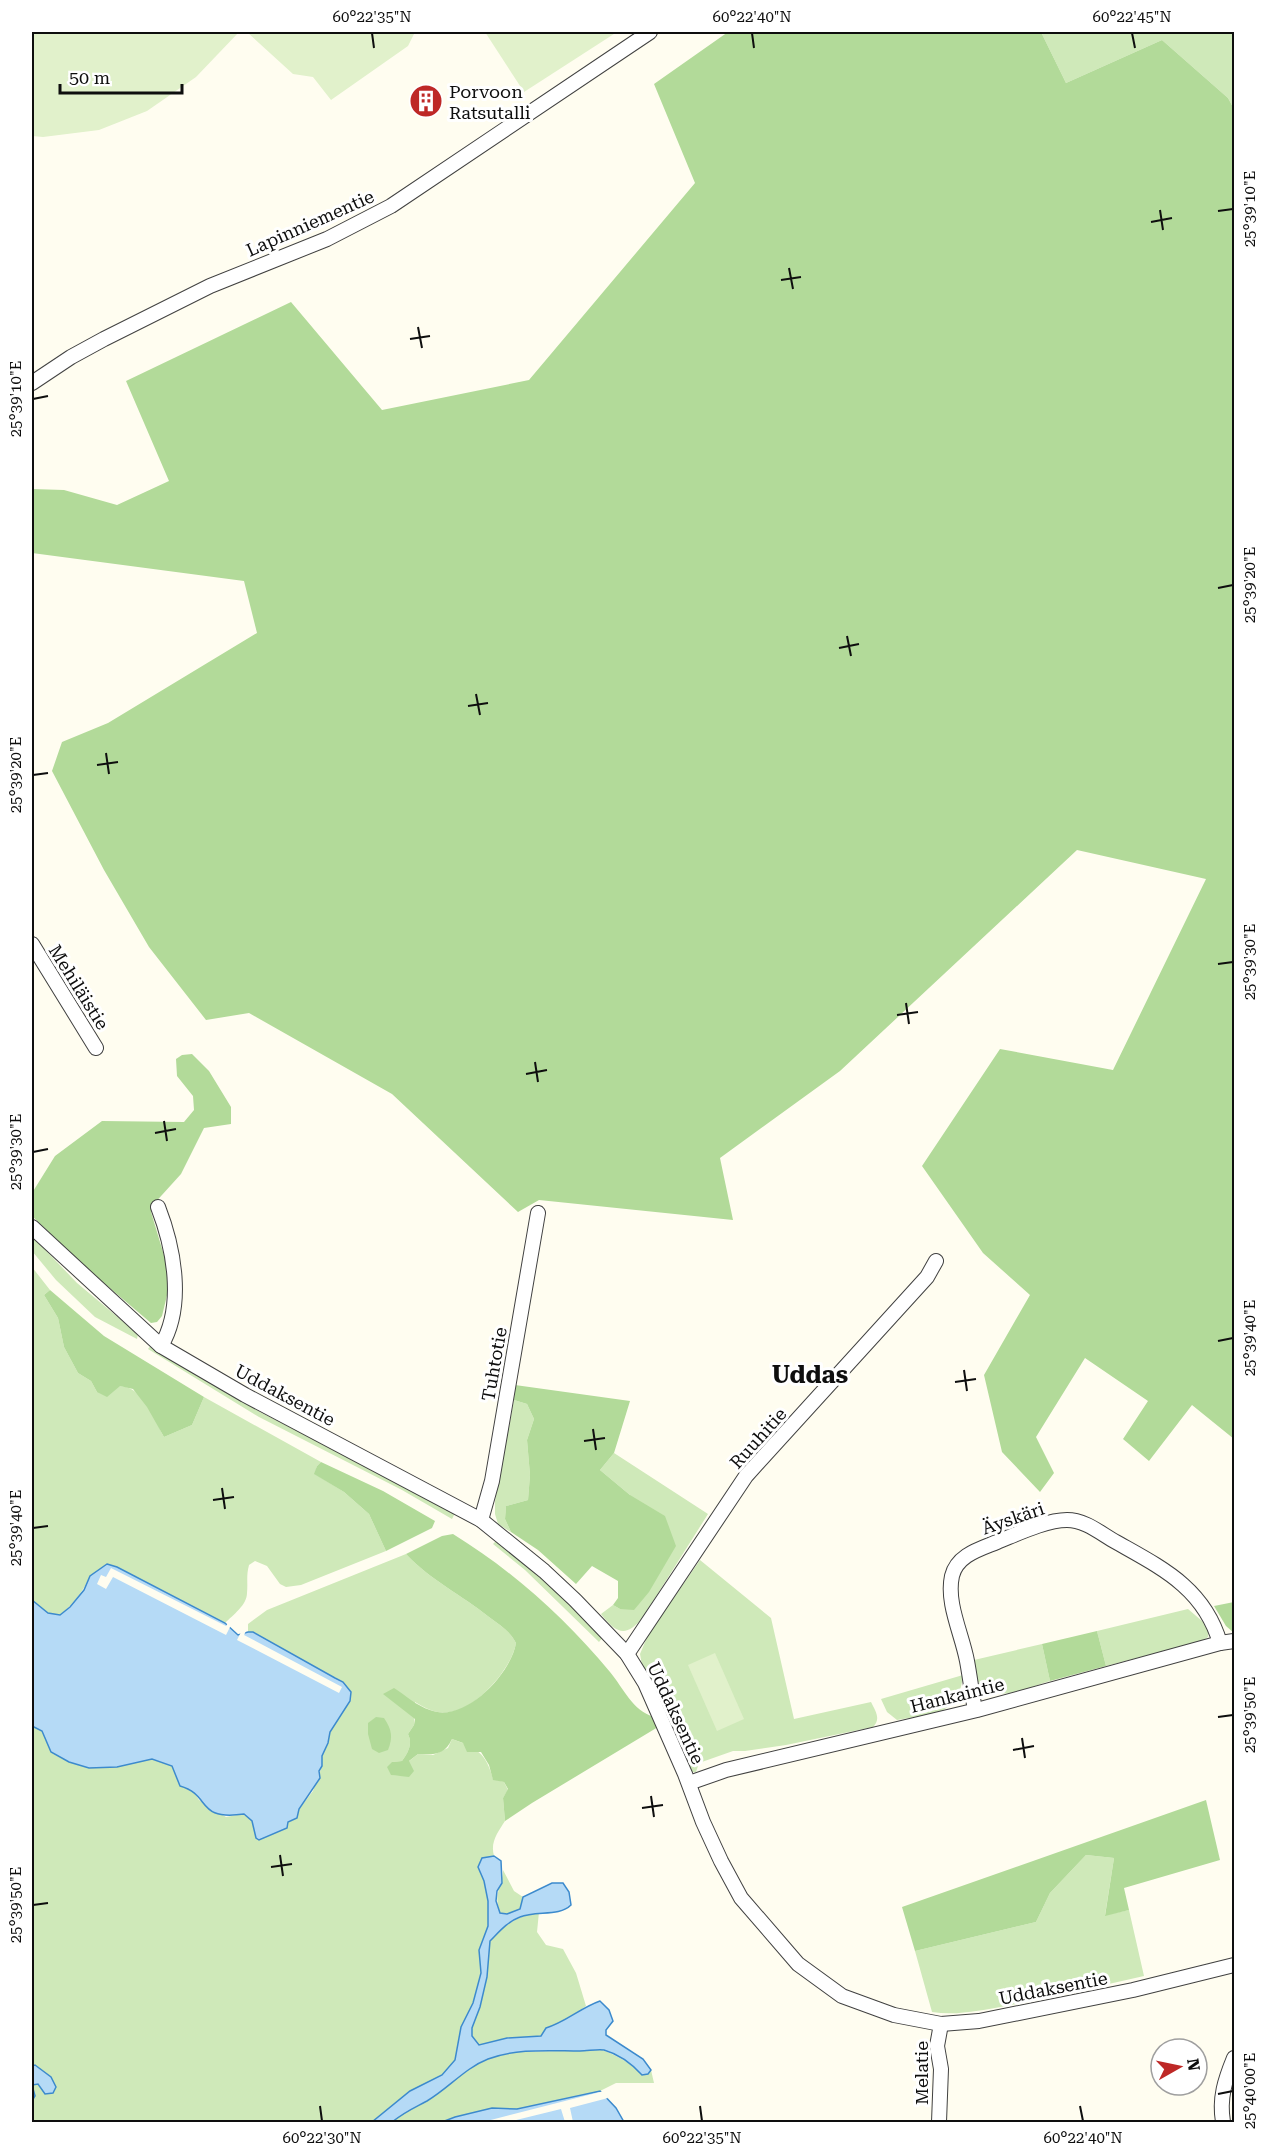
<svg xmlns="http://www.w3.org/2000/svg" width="1266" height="2154" font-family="'Roboto Serif',serif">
  <rect width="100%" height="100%" fill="#fffdf0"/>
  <!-- green -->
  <g fill="#cfe9b9">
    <polygon points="1041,32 1234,32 1234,109 1228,98 1162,40 1066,83"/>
    <polygon points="32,1236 77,1283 138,1334 137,1339 95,1317 56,1280 32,1251"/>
    <path d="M 32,1267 L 50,1290 L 44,1295 L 58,1318 L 64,1347 L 78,1373 L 91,1381 L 97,1392 C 104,1390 113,1386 120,1386 C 142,1386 155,1420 164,1437 L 192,1425 L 204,1397 L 321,1462 L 317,1466 L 315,1474 L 344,1492 L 369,1514 L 386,1551 L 301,1585 L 286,1587 L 280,1584 L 267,1566 L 255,1561 L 249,1565 C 246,1576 248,1582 247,1593 C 247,1605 233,1615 225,1623 L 117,1567 L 90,1576 C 83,1592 73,1604 59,1616 L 32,1611 Z"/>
    <polygon points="151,1345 260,1412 403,1485 455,1513 452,1519 402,1490 259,1417 148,1349"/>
    <polygon points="514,1400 527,1404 534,1419 527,1440 530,1475 528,1500 506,1506 505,1519 511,1532 498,1524 495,1514 495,1501"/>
    <path d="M 614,1453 L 708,1514 L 643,1617 C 627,1637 617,1635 601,1614 L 613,1605 L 620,1609 L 630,1495 L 600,1470 Z"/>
    <polygon points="497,1540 528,1565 603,1637 599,1642 525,1570 493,1544"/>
    <path d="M 406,1554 C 430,1580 462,1595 489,1617 C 500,1625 510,1631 516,1643 C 512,1668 477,1709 450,1712 C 436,1714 427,1709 415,1702 L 414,1725 L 408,1734 C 413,1744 408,1753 402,1761 L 392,1762 L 391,1775 L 409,1776 L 408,1762 L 418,1754 L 433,1755 L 448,1748 L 452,1739 C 477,1748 486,1753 493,1779 L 504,1782 L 508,1790 L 503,1798 L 505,1821 C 498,1832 490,1842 494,1856 L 482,1858 L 478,1867 L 484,1881 L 488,1901 L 488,1926 L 479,1950 L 481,1973 L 473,2003 L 461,2027 L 455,2060 L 442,2075 L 410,2091 L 372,2122 L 32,2122 L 32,2101 L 35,2096 L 32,2085 L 38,2084 L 35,2065 L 32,2066 L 32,1722 L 173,1766 L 180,1786 L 192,1789 L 199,1800 L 226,1817 L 243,1814 L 252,1821 L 256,1838 L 297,1818 L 299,1809 L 313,1791 L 322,1766 L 322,1755 L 328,1743 L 330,1732 L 350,1701 L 351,1692 L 335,1678 L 253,1632 L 248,1632 L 248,1624 L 267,1610 Z"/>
    <path d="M 700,1560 L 771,1618 L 794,1719 L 871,1702 C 876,1712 881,1719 873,1727 L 786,1745 L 745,1751 L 733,1751 L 699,1763 L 696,1772 L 692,1772 L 681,1739 L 664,1701 L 642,1665 L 640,1654 L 648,1635 Z"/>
    <polygon points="1188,1609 1209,1627 1208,1637 1202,1641 1106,1666 1097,1631"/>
    <path d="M 1042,1644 L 1050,1681 C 1032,1686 998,1703 982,1687 C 975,1681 975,1668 974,1660 Z"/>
    <path d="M 963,1675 C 959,1717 930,1714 897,1720 L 887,1712 L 881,1699 Z"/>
    <path d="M 1086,1855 L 1114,1858 L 1105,1915 L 1129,1910 L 1144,1976 C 1098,1986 1052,1998 1006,2006 C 982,2010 957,2016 932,2012 L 915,1951 L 1036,1922 L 1050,1893 Z"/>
    <path d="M 503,1870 L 514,1891 L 523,1897 L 520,1909 L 507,1914 L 500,1913 C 493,1891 502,1890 503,1870 Z"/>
    <path d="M 539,1912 L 537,1932 L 546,1945 L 563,1949 L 576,1973 L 586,2006 L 562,2023 L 546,2028 L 541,2036 L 507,2038 L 479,2045 L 472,2036 L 472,2028 L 480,2007 L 487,1977 L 489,1941 C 507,1924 515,1917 539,1912 Z"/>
    <path d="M 602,2050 C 618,2056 631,2063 642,2075 L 648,2074 L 651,2070 L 654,2083 L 616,2083 L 600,2091 L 517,2109 L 492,2108 L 455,2117 L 442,2122 L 392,2122 L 405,2111 L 427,2101 L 469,2069 L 489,2058 L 517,2052 Z"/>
  </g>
  <!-- forest -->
  <g fill="#b2da99">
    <polygon points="728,32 1041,32 1066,83 1162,40 1228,98 1234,109 1234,1439 1192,1405 1149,1461 1123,1439 1148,1401 1085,1358 1036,1437 1054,1473 1040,1492 1002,1452 984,1375 1030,1295 983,1253 922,1166 1000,1049 1113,1070 1206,879 1077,850 840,1071 720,1158 733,1220 539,1200 518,1212 392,1094 249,1013 206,1020 149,947 104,870 52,771 62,742 108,723 257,633 244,581 32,553 32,489 64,490 117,505 169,481 126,381 291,302 382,410 529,380 695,183 654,84"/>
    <polygon points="192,1054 209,1071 231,1107 231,1124 204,1128 181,1174 152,1206 151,1212 166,1262 169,1287 162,1316 157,1322 151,1323 92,1273 32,1216 32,1193 55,1156 102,1121 184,1122 194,1110 193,1096 177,1076 176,1059 182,1055"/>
    <polygon points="50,1290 104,1336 204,1397 192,1425 164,1437 147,1407 133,1389 120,1386 107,1397 97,1392 91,1381 78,1373 64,1347 58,1318 44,1295"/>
    <polygon points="515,1385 630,1401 614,1453 600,1470 630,1495 665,1516 676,1546 649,1592 634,1610 620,1609 613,1605 618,1598 618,1581 592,1566 576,1584 538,1550 511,1532 505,1519 506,1506 528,1500 530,1475 527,1440 534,1419 527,1404 514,1400"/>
    <polygon points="321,1462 383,1491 435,1521 432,1528 386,1551 369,1514 344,1492 314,1474 317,1466"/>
    <path d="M 453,1534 C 513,1571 565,1618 610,1672 C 624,1689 632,1710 654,1717 L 658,1727 L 532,1803 L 505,1821 L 503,1798 L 508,1789 L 504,1782 L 493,1780 L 489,1765 L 481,1752 L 467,1752 L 463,1743 L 452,1739 C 445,1755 434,1755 418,1754 L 409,1761 L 414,1771 L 409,1777 L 391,1775 L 387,1767 L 392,1762 L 402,1761 C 408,1753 413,1744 408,1734 L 414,1725 L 415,1719 L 383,1694 L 394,1688 C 405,1695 417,1706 430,1710 C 464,1724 511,1674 516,1643 C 510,1631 500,1625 489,1617 C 462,1595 430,1580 406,1554 L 442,1536 Z"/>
    <polygon points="1234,1602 1234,1633 1226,1626 1214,1606"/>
    <polygon points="1097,1631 1106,1666 1050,1681 1042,1644"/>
    <path d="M 376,1717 L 384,1718 C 392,1730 393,1737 388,1750 L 379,1753 L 372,1749 L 368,1734 L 368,1723 Z"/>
    <polygon points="1206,1800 1220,1860 1124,1888 1129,1910 1105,1916 1114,1858 1086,1855 1050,1893 1036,1922 915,1951 902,1907"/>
  </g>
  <!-- pitch -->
  <g fill="#e1f1cb">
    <polygon points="32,32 239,32 196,77 147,111 99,130 43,137 32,136"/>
    <polygon points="247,32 415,32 408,46 331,100 313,77 293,74"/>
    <polygon points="485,32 617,32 524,92"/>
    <polygon points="715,1653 744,1719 717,1731 688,1665"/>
  </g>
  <!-- water -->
  <g fill="#b5daf6" stroke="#3c8acd" stroke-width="1.5">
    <path d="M 107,1564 L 117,1567 L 225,1623 L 238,1635 L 248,1632 L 253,1632 L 335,1678 L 343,1682 L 351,1692 L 350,1701 L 330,1732 L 328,1743 L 322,1756 L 322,1766 L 319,1771 L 320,1778 L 299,1809 L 297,1818 L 288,1822 L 287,1828 L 259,1840 L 256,1838 L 252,1821 L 244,1814 C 195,1821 212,1795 180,1786 L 172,1766 L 152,1759 L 117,1767 L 89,1768 L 69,1762 L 51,1752 L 42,1731 L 32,1726 L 32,1600 L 48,1613 L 60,1615 L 70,1607 L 84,1590 L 90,1576 Z"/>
    <path d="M 494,1856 L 501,1861 L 502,1883 L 497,1891 L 496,1901 L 500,1913 L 507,1914 L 520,1909 L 523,1897 L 552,1883 L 563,1883 L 569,1892 L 571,1905 C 559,1917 536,1910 520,1917 C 507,1922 499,1932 490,1941 L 487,1977 L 480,2007 L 472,2028 L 472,2036 L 479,2045 L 507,2038 L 541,2036 L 546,2028 C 566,2022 580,2008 600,2001 L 609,2010 L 613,2021 L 606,2030 L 606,2035 L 643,2059 L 651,2070 L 648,2074 L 642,2075 C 632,2064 618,2054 604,2050 C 597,2049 588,2051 580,2051 C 551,2051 516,2048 488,2059 C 465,2068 449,2088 427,2101 C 412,2109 406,2111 392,2122 L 372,2122 L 410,2091 L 442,2075 L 455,2060 L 461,2027 L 473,2003 L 481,1973 L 479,1950 L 488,1926 L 488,1901 L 484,1881 L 478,1867 L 482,1858 Z"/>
    <polygon points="35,2065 51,2077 56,2087 53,2093 45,2094 38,2084 32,2085 35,2096 32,2101 32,2066"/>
    <polygon points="600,2091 616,2108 624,2122 442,2122 455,2117 492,2108 517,2109"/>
  </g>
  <!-- pier -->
  <g fill="#fffdf0">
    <polygon points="111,1568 226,1626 228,1623 231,1625 226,1635 113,1577 106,1589 97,1584 101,1575 106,1577"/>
    <polygon points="247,1629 244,1635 342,1687 339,1693 237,1640 242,1630"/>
    <polygon points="604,2091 608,2098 570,2108 573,2122 565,2122 561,2109 508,2122 483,2122"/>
  </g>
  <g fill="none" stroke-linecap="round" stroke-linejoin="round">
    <!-- minor casing -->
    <g stroke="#414141" stroke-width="16">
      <g id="minor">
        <polyline points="32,383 71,357 104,339 210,286 327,239 391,206 650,32"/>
        <polyline points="32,944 96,1048"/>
        <path d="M 158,1207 C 174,1248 185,1306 161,1346"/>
        <polyline points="32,1227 161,1346 245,1395 481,1520 544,1571 575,1600 627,1654 645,1683 685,1774 703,1822 721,1861 741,1898 798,1964 842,1996 894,2015 941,2024 979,2021 1133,1990 1234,1965"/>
        <polyline points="481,1520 492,1481 538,1213"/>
        <polyline points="627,1654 746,1476 927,1277 936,1261"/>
        <path d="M 975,1710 C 972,1694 970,1677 967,1661 C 962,1634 946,1603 952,1576 C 957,1555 980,1549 997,1542 C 1017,1534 1046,1520 1067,1520 C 1085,1520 1100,1533 1116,1542 C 1162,1568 1204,1588 1220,1643"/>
        <polyline points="689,1783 726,1770 977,1710 1220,1643 1234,1641"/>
        <polyline points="939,2122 941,2069 937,2046 941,2024"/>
        <path d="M 1223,2122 C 1219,2098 1225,2080 1234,2058"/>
      </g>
    </g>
    <!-- minor -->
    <use href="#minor" stroke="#fff" stroke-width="14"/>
  </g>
  <!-- ticks -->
  <path fill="none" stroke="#0e0e0e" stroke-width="2" d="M 372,33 L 374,48M 752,33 L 754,48M 1132,33 L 1135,48M 1160,210 L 1163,230M 1218,211 L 1233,209M 1151,222 L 1172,218M 789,268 L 793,289M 781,280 L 801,277M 418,327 L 422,348M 410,339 L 430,336M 33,399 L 48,396M 1218,588 L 1233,585M 847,636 L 851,656M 839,648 L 859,644M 476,694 L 480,715M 468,706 L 488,703M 106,753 L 109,774M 97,765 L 118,762M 33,775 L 48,773M 1218,964 L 1233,962M 906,1003 L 909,1024M 897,1015 L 918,1012M 535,1062 L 538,1082M 526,1074 L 547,1070M 164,1121 L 167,1141M 155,1133 L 176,1129M 33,1152 L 48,1149M 1218,1341 L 1233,1338M 964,1370 L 967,1391M 955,1382 L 976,1379M 593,1429 L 596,1450M 584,1441 L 605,1438M 222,1488 L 225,1509M 213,1500 L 234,1497M 33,1528 L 48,1526M 1218,1717 L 1233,1715M 1022,1738 L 1025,1758M 1013,1750 L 1034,1746M 651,1796 L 654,1817M 642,1808 L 663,1805M 280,1855 L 283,1876M 271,1867 L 292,1864M 33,1905 L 48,1903M 1218,2094 L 1233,2091M 320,2106 L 322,2121M 700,2106 L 702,2121M 1080,2106 L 1083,2121"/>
  <!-- icons -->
  <defs>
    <g id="building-disc" transform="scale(1.725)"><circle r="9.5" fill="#be2826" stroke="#fff"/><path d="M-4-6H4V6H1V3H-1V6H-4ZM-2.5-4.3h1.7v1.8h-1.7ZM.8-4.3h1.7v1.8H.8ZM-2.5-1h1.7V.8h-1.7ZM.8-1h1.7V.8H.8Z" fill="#fff"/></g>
  </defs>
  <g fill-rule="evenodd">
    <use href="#building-disc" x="426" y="101"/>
  </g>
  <g text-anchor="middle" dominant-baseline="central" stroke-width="6" stroke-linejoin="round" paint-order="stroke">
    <!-- poi labels -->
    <g font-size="18" fill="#0e0e0e" stroke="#fff" text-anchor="start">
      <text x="449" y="91">Porvoon<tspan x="449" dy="21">Ratsutalli</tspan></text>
    </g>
    <!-- street labels -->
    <g font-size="18" fill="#0e0e0e" stroke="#fff">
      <text transform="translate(310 223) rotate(-24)">Lapinniementie</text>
      <text transform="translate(79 987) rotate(58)">Mehiläistie</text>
      <text transform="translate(494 1364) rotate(-80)">Tuhtotie</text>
      <text transform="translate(285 1395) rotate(28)">Uddaksentie</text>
      <text transform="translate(758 1438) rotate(-48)">Ruuhitie</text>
      <text transform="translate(1013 1518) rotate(-19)">Äyskäri</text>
      <text transform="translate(957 1695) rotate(-14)">Hankaintie</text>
      <text transform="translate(676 1713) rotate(65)">Uddaksentie</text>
      <text transform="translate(1053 1988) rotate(-11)">Uddaksentie</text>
      <text transform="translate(921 2073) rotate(-90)">Melatie</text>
    </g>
    <!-- district labels -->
    <g font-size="24" font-weight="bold" fill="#0e0e0e" stroke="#fff">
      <text x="810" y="1375">Uddas</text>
    </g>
  </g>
  <!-- border -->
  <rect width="1266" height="2154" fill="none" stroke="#ffffff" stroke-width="66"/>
  <!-- north arrow -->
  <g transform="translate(1179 2067) rotate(81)"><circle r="28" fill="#ffffff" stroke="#9f9f9f" stroke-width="1.5"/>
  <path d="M0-4.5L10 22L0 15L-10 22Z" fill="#be2826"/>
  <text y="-9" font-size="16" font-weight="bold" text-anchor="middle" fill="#0e0e0e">N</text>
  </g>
  <!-- scale -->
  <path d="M60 84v9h122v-9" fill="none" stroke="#0e0e0e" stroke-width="3"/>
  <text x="69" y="84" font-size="18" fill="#0e0e0e" stroke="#ffffff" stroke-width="4.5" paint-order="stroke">50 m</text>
  <rect x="33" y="33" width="1200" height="2088" fill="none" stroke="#0e0e0e" stroke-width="2"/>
  <g font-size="15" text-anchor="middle" fill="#0e0e0e">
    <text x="372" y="22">60°22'35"N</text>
    <text x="752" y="22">60°22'40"N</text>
    <text x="1132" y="22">60°22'45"N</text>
    <text transform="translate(1250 209) rotate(-90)" y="5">25°39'10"E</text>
    <text transform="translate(16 399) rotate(-90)" y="5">25°39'10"E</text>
    <text transform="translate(1250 585) rotate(-90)" y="5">25°39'20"E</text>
    <text transform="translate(16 775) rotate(-90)" y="5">25°39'20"E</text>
    <text transform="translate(1250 962) rotate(-90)" y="5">25°39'30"E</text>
    <text transform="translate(16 1152) rotate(-90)" y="5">25°39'30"E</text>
    <text transform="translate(1250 1338) rotate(-90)" y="5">25°39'40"E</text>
    <text transform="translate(16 1528) rotate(-90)" y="5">25°39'40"E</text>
    <text transform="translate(1250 1715) rotate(-90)" y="5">25°39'50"E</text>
    <text transform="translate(16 1905) rotate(-90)" y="5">25°39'50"E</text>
    <text transform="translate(1250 2091) rotate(-90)" y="5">25°40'00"E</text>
    <text x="322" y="2143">60°22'30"N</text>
    <text x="702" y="2143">60°22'35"N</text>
    <text x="1083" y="2143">60°22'40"N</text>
  </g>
</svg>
